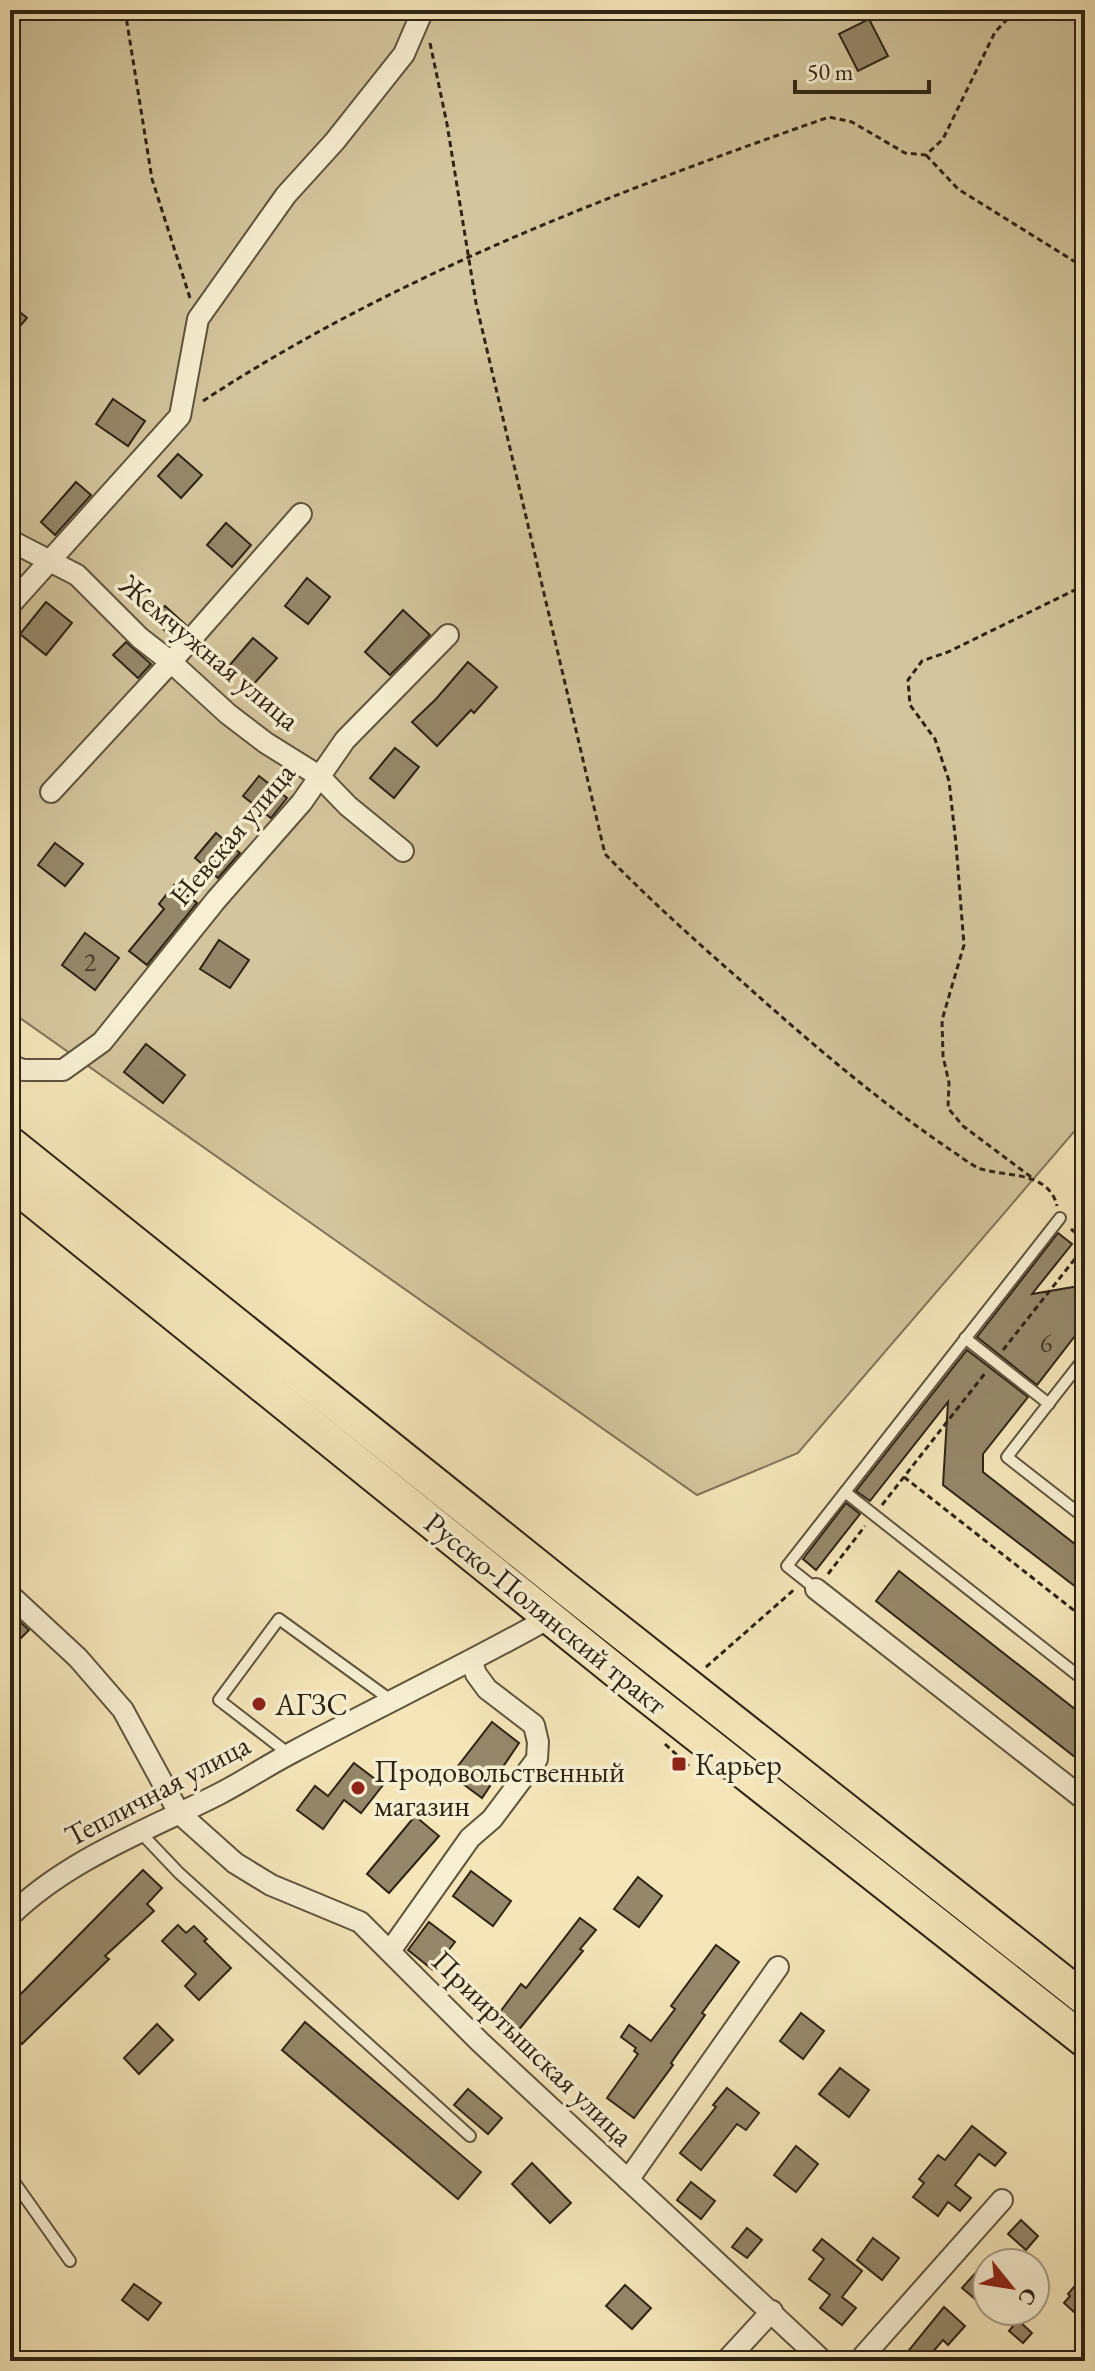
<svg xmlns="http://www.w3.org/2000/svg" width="1095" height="2371" font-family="'EB Garamond',serif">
  <rect width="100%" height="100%" fill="#f4e6b9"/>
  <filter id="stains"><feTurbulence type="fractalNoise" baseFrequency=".0025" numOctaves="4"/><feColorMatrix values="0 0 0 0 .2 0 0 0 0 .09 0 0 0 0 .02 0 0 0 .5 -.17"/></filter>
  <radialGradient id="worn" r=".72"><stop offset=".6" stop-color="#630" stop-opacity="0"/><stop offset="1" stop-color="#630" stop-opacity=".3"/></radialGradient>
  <!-- green -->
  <polygon fill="#d3c59d" stroke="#817458" stroke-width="2" points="10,10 1085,10 1085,1119 798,1453 697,1495 10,1011"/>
  <!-- building -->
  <g fill="#95886a" stroke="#2f2314" stroke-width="2">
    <polygon points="869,19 888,56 858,71 839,34"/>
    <polygon points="10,304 27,318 10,338"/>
    <polygon points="113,399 145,421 128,446 96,424"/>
    <polygon points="178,454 202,475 181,498 158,476"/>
    <polygon points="76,482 91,495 55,535 41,522"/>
    <polygon points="226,523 251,545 232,567 207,545"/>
    <polygon points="307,578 330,597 308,624 285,606"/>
    <polygon points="46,602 72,623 46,655 20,634"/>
    <polygon points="165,606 186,625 174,639 153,620"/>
    <polygon points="403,610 430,635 390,675 365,652"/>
    <polygon points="253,638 277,658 252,686 229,666"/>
    <polygon points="126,642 151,664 138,678 113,655"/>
    <polygon points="468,662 497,687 474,713 471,710 437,746 412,722 436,699"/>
    <polygon points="395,748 419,767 394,798 370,778"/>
    <polygon points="259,776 287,798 271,818 243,796"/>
    <polygon points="216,833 240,853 218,878 195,858"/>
    <polygon points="55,843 83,864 65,886 38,865"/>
    <polygon points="174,885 197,903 147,965 129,951 164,909 159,904"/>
    <polygon points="85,933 119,958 95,990 62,965"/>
    <polygon points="219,940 249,960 230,988 200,969"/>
    <polygon points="146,1044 185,1075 163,1103 124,1072"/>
    <polygon points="1058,1233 1072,1244 1032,1294 1085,1285 1085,1323 1037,1385 977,1337"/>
    <polygon points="967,1350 1028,1397 983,1454 983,1472 1085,1552 1085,1594 943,1485 948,1402 870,1501 856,1491"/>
    <polygon points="846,1503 860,1514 816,1570 803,1559"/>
    <polygon points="899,1571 1085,1717 1085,1765 876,1601"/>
    <polygon points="10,1613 29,1630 10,1649"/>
    <polygon points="492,1722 519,1743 482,1798 451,1775"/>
    <polygon points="354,1763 383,1785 361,1813 344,1800 323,1829 297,1810 315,1786 328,1796"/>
    <polygon points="415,1816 439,1836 389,1893 367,1874"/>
    <polygon points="143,1870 162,1888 147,1904 154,1911 105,1956 109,1959 22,2044 10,2032 10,2005"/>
    <polygon points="471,1871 511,1901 493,1926 453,1896"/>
    <polygon points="638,1877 662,1896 639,1927 614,1909"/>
    <polygon points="580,1918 596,1930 580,1949 583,1951 517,2032 497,2016 521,1984 526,1988"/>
    <polygon points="429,1922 455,1942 433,1970 408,1950"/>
    <polygon points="178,1925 186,1933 194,1926 207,1939 204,1941 231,1968 199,2000 185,1986 196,1974 162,1941"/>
    <polygon points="716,1945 739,1962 702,2013 705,2015 671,2063 673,2065 634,2118 607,2098 638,2054 634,2051 636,2048 621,2037 629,2025 651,2041 675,2009 671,2006"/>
    <polygon points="801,2013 824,2031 803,2059 780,2041"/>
    <polygon points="305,2022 481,2172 458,2199 282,2050"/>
    <polygon points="157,2024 173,2040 139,2074 124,2058"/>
    <polygon points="840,2068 869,2090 849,2117 819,2094"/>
    <polygon points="727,2088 759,2113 746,2130 737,2124 701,2170 680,2153 716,2107 713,2105"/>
    <polygon points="468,2089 502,2118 488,2134 454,2105"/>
    <polygon points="972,2126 1006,2153 995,2166 979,2154 955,2185 971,2198 960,2211 948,2202 938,2216 913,2197 924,2183 919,2179 938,2155 945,2160"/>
    <polygon points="796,2146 818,2164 796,2192 774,2175"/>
    <polygon points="532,2163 571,2203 550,2223 512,2184"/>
    <polygon points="691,2182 715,2201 701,2219 677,2200"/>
    <polygon points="1021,2220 1038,2236 1026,2250 1008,2234"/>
    <polygon points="747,2228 762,2240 747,2258 732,2247"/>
    <polygon points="873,2238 899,2258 882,2280 857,2260"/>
    <polygon points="822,2239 862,2271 842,2297 856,2308 842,2325 820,2308 830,2295 809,2279 824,2259 813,2250"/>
    <polygon points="987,2260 987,2309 962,2288"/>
    <polygon points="1085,2274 1085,2322 1064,2303 1070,2296 1068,2294"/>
    <polygon points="134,2284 161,2303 148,2320 122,2300"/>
    <polygon points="625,2285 651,2308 632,2329 606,2306"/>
    <polygon points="944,2307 965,2326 948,2345 943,2340 925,2361 912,2361 905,2355"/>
    <polygon points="1018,2320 1032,2333 1023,2343 1009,2331"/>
  </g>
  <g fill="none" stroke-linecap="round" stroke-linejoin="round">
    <!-- lane casing -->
    <g stroke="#60543d" stroke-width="14">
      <g id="lane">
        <polyline points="965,1338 1049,1404"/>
        <polyline points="1085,1357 1007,1457 1085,1518"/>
        <polyline points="845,1492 1085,1681"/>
        <polyline points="816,1589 787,1566 1060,1218"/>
        <polyline points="289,1754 219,1700 279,1619 392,1701"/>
        <polyline points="140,1832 179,1873 470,2136"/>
        <polyline points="10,2176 70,2261"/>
      </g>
    </g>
    <!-- street casing -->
    <g stroke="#60543d" stroke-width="24">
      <g id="street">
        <polyline points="10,538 15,543 77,575 140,638 171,662 228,714 266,743 319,776 348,806 403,851"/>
        <polyline points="10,605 180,416 198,319 286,195 335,141 404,54 423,10"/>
        <polyline points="51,792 171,662 301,514"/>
        <polyline points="10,1065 23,1070 63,1070 102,1042 216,900 302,802 345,740 448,635"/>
        <polyline points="816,1589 1085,1800"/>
        <polyline points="10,1595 78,1658 123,1710 179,1813 235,1863 271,1885 360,1922 480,2042 823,2361"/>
        <path d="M 10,1916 C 68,1859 148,1830 219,1794 C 244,1781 268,1765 293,1752 C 379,1706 466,1665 551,1617"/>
        <polyline points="390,1951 470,1838 492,1819 537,1759 538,1742 534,1725 487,1689 476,1674 472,1662"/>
        <polyline points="628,2180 778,1967"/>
        <polyline points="726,2361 772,2311"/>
        <polyline points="859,2361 1002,2200"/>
      </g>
    </g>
    <!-- primary casing -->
    <g stroke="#2f2314" stroke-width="36">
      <g id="primary">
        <polyline points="10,1143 570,1592 1085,1999"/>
        <polyline points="10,1182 638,1689 1085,2041"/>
      </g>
    </g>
    <!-- path -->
    <g stroke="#2f2314" stroke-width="3" stroke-dasharray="6 4" stroke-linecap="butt">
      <polyline points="125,10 152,179 190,298"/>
      <path d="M 430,43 L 447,124 L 476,303 L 605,854 C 647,897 692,938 738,978 C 807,1040 878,1101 955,1153 C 963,1158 972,1166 981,1169 C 1007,1177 1049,1171 1057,1206"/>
      <polyline points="926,155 958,189 1085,268"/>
      <path d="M 203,401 C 395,275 613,193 829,117 L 852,122 L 905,153 L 926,155 L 943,139 L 995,32 L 1016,10"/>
      <polyline points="1031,1177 963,1126 948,1108 949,1083 943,1056 942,1020 964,945 956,844 949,781 935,739 910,705 908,680 922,661 948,652 1085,585"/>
      <polyline points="1071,1229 1085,1241"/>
      <polyline points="1003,1350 1085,1246"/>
      <polyline points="904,1477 1085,1619"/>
      <polyline points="882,1505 986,1372"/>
      <polyline points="828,1574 865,1526"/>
      <polyline points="706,1667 796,1588"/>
      <polyline points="665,1744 689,1766"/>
    </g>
    <!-- lane -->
    <use href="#lane" stroke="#f8efd2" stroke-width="10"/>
    <!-- street -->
    <use href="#street" stroke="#f8efd2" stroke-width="20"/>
    <!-- primary -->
    <use href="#primary" stroke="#f4e6b9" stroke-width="32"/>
  </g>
  <!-- markers -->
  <g fill="#8f2418" stroke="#f8efd2" stroke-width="3">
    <circle cx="259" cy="1704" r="8"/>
    <rect x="671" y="1756" width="16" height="16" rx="4"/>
    <circle cx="358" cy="1788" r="8"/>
  </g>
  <g text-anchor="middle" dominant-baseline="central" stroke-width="7" stroke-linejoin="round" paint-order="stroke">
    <!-- number labels -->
    <g font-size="26" fill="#483c2a">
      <text x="90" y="962">2</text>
      <text x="1046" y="1343">6</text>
    </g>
    <!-- street labels -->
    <g font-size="30" fill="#2f2314" stroke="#f8efd2">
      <text transform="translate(210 652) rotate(40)">Жемчужная улица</text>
      <text transform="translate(232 834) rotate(-50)">Невская улица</text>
      <text transform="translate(546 1613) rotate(39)">Русско-Полянский тракт</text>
      <text transform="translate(157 1790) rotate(-28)">Тепличная улица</text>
      <text transform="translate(533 2048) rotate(44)">Прииртышская улица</text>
    </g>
    <!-- poi labels -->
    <g font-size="30" fill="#2f2314" stroke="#f8efd2" text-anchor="start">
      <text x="275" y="1704">АГЗС</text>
      <text x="695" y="1764">Карьер</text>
      <text x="374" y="1771">Продовольственный<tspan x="374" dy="34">магазин</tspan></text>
    </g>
  </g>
  <!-- margin -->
  <rect width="1095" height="2371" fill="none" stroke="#f4e6b9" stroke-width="40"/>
  <rect x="12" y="12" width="1071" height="2347" fill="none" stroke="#2f2314" stroke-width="4"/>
  <rect x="20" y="20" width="1055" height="2331" fill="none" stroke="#2f2314" stroke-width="2"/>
  <!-- north arrow -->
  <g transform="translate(1011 2287) rotate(120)"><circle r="38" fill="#f8efd2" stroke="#a89d86" stroke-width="2"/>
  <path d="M0-6L14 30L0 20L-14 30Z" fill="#8f2418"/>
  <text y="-12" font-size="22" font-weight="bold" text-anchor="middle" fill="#2f2314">С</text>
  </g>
  <!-- scale -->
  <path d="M795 80v12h134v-12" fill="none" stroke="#2f2314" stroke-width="4"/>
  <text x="807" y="80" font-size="24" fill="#2f2314" stroke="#f8efd2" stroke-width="6" paint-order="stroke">50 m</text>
  <rect width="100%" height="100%" filter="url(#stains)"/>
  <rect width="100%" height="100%" fill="url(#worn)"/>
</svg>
